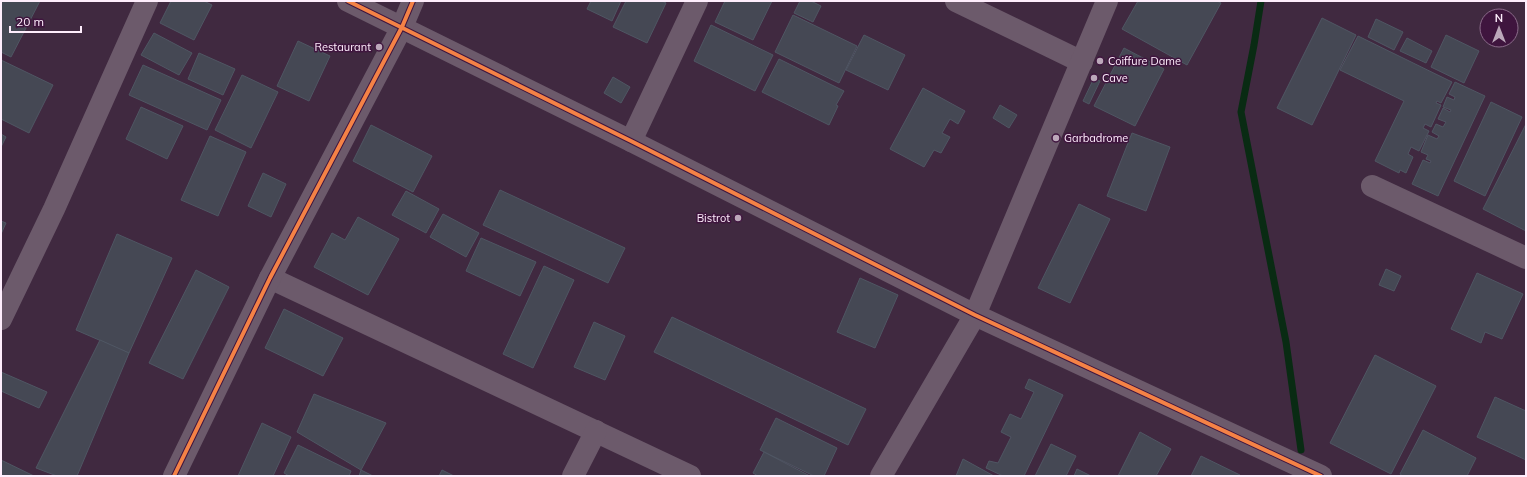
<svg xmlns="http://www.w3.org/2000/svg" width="1527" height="477" font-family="Mulish,sans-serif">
  <rect width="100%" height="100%" fill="#402940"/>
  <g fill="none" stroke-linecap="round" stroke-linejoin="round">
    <!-- stream -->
    <polyline stroke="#092b13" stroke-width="7" points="1261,1 1254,45 1241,112 1286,342 1301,450"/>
  </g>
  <!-- building -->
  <g fill="#454854" stroke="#4f5663">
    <polygon points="1,1 40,1 11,57 1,52"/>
    <polygon points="171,1 204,1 212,5 194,40 160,23"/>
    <polygon points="591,1 621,1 612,21 587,9"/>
    <polygon points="626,1 662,1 666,3 647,43 613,27"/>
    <polygon points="725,1 772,1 753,40 715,22"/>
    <polygon points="800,1 811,1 821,6 813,22 794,13"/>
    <polygon points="1138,1 1217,1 1221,3 1187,65 1122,29"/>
    <polygon points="793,15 857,46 839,83 775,52"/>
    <polygon points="1322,18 1356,35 1312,125 1277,108"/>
    <polygon points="1376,19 1403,32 1394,50 1368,37"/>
    <polygon points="711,25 773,55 755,91 694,61"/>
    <polygon points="154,33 192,53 179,75 141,55"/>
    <polygon points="864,35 905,55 888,90 846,70"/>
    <polygon points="1446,35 1479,51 1464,83 1431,67"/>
    <polygon points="1358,36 1452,82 1441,103 1437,101 1436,103 1441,105 1431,127 1425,124 1423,128 1429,131 1419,151 1411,147 1408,154 1413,157 1406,173 1400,170 1399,173 1375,161 1404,101 1340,70"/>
    <polygon points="1407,38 1432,51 1426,63 1400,51"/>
    <polygon points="298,41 330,56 309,101 277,86"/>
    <polygon points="1124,48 1164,69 1135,126 1094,106"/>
    <polygon points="199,53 235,69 223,95 188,79"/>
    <polygon points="779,59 844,91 836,105 838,106 829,125 762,92"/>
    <polygon points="1,60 53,85 29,133 1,119"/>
    <polygon points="143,65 221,100 207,130 129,95"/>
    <polygon points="242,75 278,92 251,148 215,130"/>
    <polygon points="613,77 630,87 621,103 604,93"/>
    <polygon points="1094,78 1100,81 1089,104 1083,101"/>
    <polygon points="1455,82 1485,96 1438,196 1412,184 1423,160 1430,163 1431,161 1426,159 1428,155 1421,152 1428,135 1437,139 1439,136 1432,132 1436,124 1443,127 1446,122 1438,119 1443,108 1450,112 1451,110 1443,107 1447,97 1454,100 1455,97 1449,94"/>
    <polygon points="923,88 965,111 958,124 950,119 942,133 950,137 941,153 934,150 924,167 890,149"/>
    <polygon points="1491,102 1522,117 1485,196 1454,181"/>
    <polygon points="1000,105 1017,115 1009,128 993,118"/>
    <polygon points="141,107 183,126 167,159 126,139"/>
    <polygon points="1526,124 1526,231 1483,209"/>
    <polygon points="371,125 432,156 413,192 353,161"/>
    <polygon points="1132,133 1170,147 1146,211 1107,196"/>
    <polygon points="1,134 6,137 1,147"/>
    <polygon points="210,136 246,152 218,216 181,200"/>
    <polygon points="263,173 286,184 271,217 248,206"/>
    <polygon points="500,190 625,248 608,283 483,225"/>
    <polygon points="406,191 439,209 426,233 392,215"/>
    <polygon points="1079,204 1110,219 1070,303 1038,288"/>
    <polygon points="443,214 479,233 466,257 430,237"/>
    <polygon points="358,217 399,239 368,295 314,267 332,233 345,240"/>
    <polygon points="1,221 6,223 1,234"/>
    <polygon points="117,234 172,258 129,353 76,330"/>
    <polygon points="481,238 536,262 520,296 466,271"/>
    <polygon points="544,266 574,280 533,368 503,354"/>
    <polygon points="1386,269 1401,276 1394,291 1379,285"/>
    <polygon points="196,270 229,287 183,379 149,363"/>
    <polygon points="1477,273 1523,294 1502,339 1485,332 1481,343 1451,329"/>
    <polygon points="860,278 898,295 875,348 837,332"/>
    <polygon points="284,309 343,338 323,376 265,348"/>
    <polygon points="672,317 866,409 848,445 654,352"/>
    <polygon points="594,322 625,336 605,380 574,367"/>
    <polygon points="100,340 129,353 77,476 57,476 36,468"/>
    <polygon points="1375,355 1436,386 1391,474 1330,443"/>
    <polygon points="1,372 47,392 39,408 1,391"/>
    <polygon points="1029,379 1063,395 1024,476 1003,476 986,468 989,461 998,463 1011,437 1001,432 1010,414 1021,419 1034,392 1025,388"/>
    <polygon points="314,394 386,423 361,470 297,432"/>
    <polygon points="1495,397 1526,411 1526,460 1477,437"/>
    <polygon points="776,418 837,448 824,476 814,476 760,450"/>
    <polygon points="262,423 291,437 273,476 238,476"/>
    <polygon points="1423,430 1476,458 1467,476 1403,476 1400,474"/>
    <polygon points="1140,432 1171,449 1156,476 1118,476"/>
    <polygon points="1051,444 1076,456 1066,476 1035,476"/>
    <polygon points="298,445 351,471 349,476 289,476 284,473"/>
    <polygon points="764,452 810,476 758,476 753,473"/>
    <polygon points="1201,456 1240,475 1239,476 1191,476"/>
    <polygon points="963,459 994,476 956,476"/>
    <polygon points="1,460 34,476 1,476"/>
    <polygon points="1077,469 1091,476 1074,476"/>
    <polygon points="361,470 373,476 359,476"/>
    <polygon points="442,470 454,476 439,476"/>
  </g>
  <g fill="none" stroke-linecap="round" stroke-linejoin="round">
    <!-- minor -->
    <g stroke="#6c5a6b" stroke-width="22">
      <polyline points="348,1 631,141 975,315 1321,476"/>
      <polyline points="956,1 1082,62"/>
      <polyline points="631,141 697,1"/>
      <polyline points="1372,186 1526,258"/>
      <polyline points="270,278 690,476"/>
      <polyline points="1,319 54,209 147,1"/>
      <polyline points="174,476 270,278 402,27 413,1"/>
      <polyline points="573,476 596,431"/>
      <polyline points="881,476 975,315 1107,1"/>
    </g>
    <!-- cycleway casing -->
    <g stroke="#3f153e" stroke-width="6">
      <g id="cycleway">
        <polyline points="348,1 631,141 975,315 1321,476"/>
        <polyline points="174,476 270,278 402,27 413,1"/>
      </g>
    </g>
    <!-- cycleway -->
    <use href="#cycleway" stroke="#f48246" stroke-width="4"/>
  </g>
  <!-- markers -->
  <g fill="#bca8ba" stroke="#3f153e" stroke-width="1.5">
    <circle cx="379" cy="47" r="4"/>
    <circle cx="1100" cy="61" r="4"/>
    <circle cx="1094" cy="78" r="4"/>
    <circle cx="1056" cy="138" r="4"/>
    <circle cx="738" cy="218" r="4"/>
  </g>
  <g text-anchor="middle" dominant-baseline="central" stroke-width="3" stroke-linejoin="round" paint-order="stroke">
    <!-- poi labels -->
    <g font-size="11" fill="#feedfc" stroke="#3f153e" text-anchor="start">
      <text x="371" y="47" text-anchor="end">Restaurant</text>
      <text x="1108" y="61">Coiffure Dame</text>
      <text x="1102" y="78">Cave</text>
      <text x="1064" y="138">Garbadrome</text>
      <text x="730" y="218" text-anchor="end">Bistrot</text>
    </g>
  </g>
  <!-- border -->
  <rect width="1527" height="477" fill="none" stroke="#feedfc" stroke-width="4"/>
  <!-- north arrow -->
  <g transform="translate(1499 28)"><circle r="19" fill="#3f153e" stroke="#8b6b8a"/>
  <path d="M0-3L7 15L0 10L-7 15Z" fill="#bca8ba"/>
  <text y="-6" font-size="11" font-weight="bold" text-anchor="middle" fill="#feedfc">N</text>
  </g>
  <!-- scale -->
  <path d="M10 26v6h71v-6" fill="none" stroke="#feedfc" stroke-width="2"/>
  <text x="16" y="26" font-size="12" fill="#feedfc" stroke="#3f153e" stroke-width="3" paint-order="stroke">20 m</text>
</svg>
